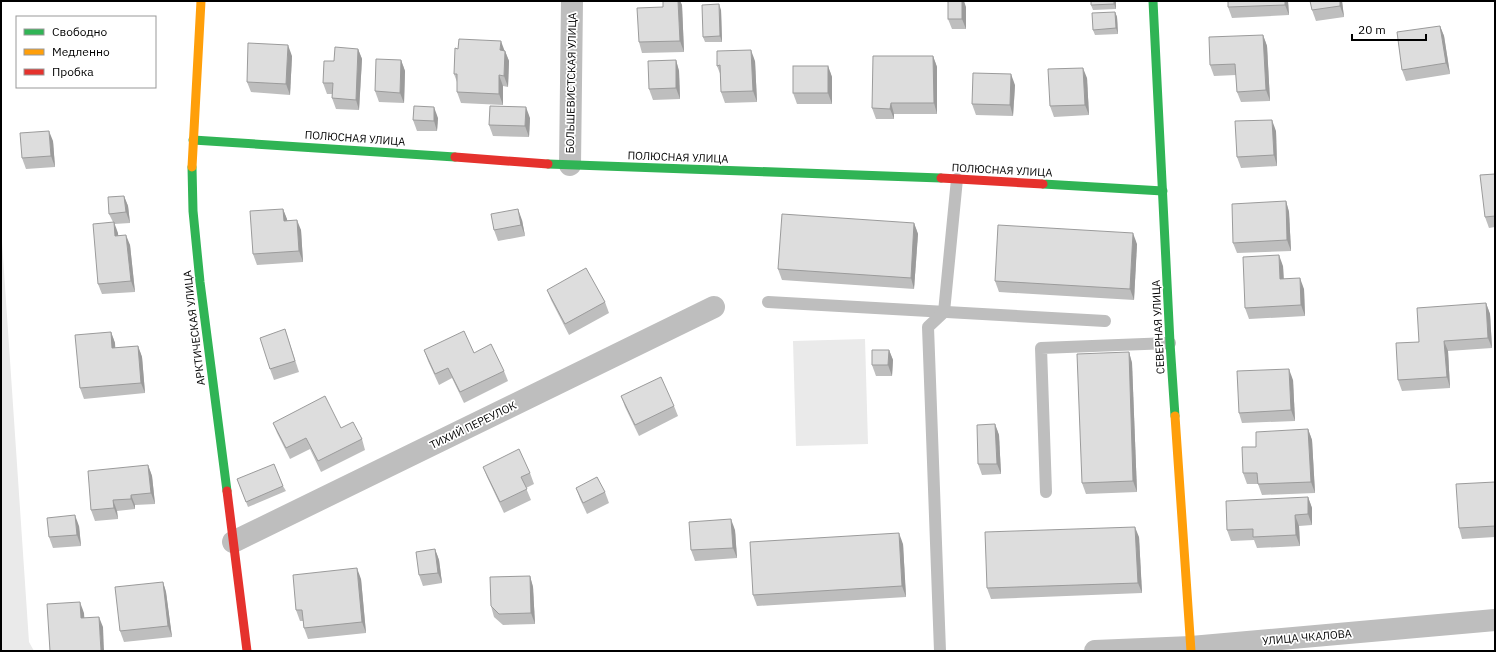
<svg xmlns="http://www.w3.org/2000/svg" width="1496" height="652" font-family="'IBM Plex Sans',sans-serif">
  <rect width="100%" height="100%" fill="#fff"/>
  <!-- green -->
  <g fill="#eaeaea">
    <polygon points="1,1 2,1 1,205"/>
    <polygon points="1,227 29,642 34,651 1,651"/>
    <polygon points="865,339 868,444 796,446 793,341"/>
  </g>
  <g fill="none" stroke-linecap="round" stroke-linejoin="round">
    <!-- lane -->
    <g stroke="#bebebe" stroke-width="12">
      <polyline points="768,302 1105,321"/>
      <polyline points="1046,492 1041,348 1170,343"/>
      <polyline points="940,651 928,327 944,312 957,179"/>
    </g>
    <!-- street -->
    <g stroke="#bebebe" stroke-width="22">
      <polyline points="570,165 572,1"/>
      <polyline points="233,542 714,307"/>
      <polyline points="1095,651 1191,647 1495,620"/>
    </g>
    <!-- fast -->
    <g stroke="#30b455" stroke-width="9">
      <polyline points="1153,1 1170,343 1175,416"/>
      <polyline points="193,140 455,157"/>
      <polyline points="548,164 941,178"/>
      <polyline points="192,167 193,211 200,282 227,491"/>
      <polyline points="1043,184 1163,191"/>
    </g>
    <!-- slow -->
    <g stroke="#ff9f0a" stroke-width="9">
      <polyline points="192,167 201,1"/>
      <polyline points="1175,416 1191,651"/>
    </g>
    <!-- jam -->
    <g stroke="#e5322d" stroke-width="9">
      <polyline points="455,157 548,164"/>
      <polyline points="941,178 1043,184"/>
      <polyline points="227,491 247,651"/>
    </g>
  </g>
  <!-- wall -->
  <g fill="#bebebe">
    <polygon points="663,1 680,1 682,5 684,52 642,53 639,42 663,7"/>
    <polygon points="1116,1 1116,9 1093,10 1091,5"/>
    <polygon points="1228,1 1288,1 1289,15 1232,18 1228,7"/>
    <polygon points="1342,1 1344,17 1316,21 1312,10"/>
    <polygon points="966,7 966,29 952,29 948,19"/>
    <polygon points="721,10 722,42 705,42 703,37"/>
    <polygon points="1115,12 1117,17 1118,34 1095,35 1093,30"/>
    <polygon points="1440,26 1444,36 1450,74 1406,81 1402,70"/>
    <polygon points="1263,35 1267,46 1270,101 1241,102 1237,92 1236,75 1214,76 1210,65"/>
    <polygon points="358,49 362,59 359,110 336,109 332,98 332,94 327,94 323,83 334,61"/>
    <polygon points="504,51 505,51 509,61 508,87 503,86 503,105 461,103 457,92 457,82 454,74"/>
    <polygon points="292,56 290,95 251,92 247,82"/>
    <polygon points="933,56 937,67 937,114 894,114 894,119 876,119 872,108"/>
    <polygon points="401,60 405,71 404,103 379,102 375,91"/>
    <polygon points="676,60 679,71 680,99 653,100 649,89"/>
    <polygon points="755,61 757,102 725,103 721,92 721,76 717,66"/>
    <polygon points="828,66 832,77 832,104 797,104 793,93"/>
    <polygon points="1087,78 1089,115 1054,117 1050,106"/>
    <polygon points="1015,85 1013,116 976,115 972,104"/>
    <polygon points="438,118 437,131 417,131 413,120"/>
    <polygon points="530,118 529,137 493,136 489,125"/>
    <polygon points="1276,131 1277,166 1241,168 1237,157"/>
    <polygon points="53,141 55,167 26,169 22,158"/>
    <polygon points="1495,174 1495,227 1489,228 1485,217"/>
    <polygon points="124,196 128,206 130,223 114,224 118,235 130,245 135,292 102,294 98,284 113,222 109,214"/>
    <polygon points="1286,201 1289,212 1291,251 1237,253 1233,243"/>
    <polygon points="283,209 287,220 301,230 303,262 257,265 253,254"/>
    <polygon points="522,220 525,236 498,241 494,230"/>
    <polygon points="914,223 918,234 914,289 782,280 778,269"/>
    <polygon points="1137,244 1134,300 999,292 995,281"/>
    <polygon points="1283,266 1284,279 1304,289 1305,316 1249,319 1245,308"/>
    <polygon points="547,290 605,302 609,313 569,335 551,300"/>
    <polygon points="1486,303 1490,314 1492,348 1448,351 1450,388 1402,391 1398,380 1419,342"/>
    <polygon points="285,329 299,372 274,380 270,369"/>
    <polygon points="111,332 115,343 115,348 138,346 142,357 145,393 84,399 80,388"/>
    <polygon points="424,350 474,353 504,371 508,381 464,403 452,378 439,385 428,361"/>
    <polygon points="889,350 893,360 892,376 876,376 872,365"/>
    <polygon points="1129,352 1132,363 1137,492 1086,494 1082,483"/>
    <polygon points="1293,380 1295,421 1242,423 1239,413"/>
    <polygon points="621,396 674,406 678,416 639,436 625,407"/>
    <polygon points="273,423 341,428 362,439 365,450 321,472 310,449 290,459 277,433"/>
    <polygon points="995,424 999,435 1001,474 982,475 978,464"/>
    <polygon points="1308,429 1312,440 1315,493 1262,495 1258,484 1247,484 1243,473 1256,447"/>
    <polygon points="148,465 152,476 155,504 135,505 135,509 117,511 118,519 95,521 91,510"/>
    <polygon points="483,467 530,473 534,484 526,488 531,500 504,513 487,477"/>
    <polygon points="237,479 283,486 286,491 248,507"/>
    <polygon points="1495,482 1495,537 1462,539 1459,528"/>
    <polygon points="576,488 605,492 609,503 587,514 580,499"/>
    <polygon points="1308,497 1312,508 1312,525 1299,526 1300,546 1257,548 1254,540 1231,541 1227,530"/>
    <polygon points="79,526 81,546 53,548 49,537"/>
    <polygon points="735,530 737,558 695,561 691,550"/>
    <polygon points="1139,537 1142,593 991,599 987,588"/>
    <polygon points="903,544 906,597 757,606 753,595"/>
    <polygon points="435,549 439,560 442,583 423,586 419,575"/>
    <polygon points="530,576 533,587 535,624 503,625 494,617 491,606"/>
    <polygon points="361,579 366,633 308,639 304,628 303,621 300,621 296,610"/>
    <polygon points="163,582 166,592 172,637 124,642 120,631"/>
  </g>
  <!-- shaded-wall -->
  <g fill="#9b9b9b">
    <polygon points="678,1 680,1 682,5 684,52 680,41"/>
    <polygon points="962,1 964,1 966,7 966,29 962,19"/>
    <polygon points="1114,1 1116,1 1116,9 1114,4"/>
    <polygon points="1285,1 1288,1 1289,15 1285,5"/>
    <polygon points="1340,1 1342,1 1344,17 1340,6"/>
    <polygon points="719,4 721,10 722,42 720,36"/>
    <polygon points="1115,12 1117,17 1118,34 1116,28"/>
    <polygon points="1440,26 1444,36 1450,74 1446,63"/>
    <polygon points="1263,35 1267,46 1270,101 1266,90"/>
    <polygon points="501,41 505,52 500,50"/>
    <polygon points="288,45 292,56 290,95 286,84"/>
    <polygon points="358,49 362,59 359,110 356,100"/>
    <polygon points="751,50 755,61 757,102 753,91"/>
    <polygon points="505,51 509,61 508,87 504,76"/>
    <polygon points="933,56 937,67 937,114 934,103"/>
    <polygon points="401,60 405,71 404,103 400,93"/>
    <polygon points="676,60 679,71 680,99 676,88"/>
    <polygon points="828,66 832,77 832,104 828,93"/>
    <polygon points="1083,68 1087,78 1089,115 1085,105"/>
    <polygon points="1011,74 1015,85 1013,116 1010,105"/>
    <polygon points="499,75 503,86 503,105 499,94"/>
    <polygon points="891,103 894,114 894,119 890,109"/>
    <polygon points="434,107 438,118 437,131 434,121"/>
    <polygon points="526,107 530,118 529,137 525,126"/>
    <polygon points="1272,120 1276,131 1277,166 1274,155"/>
    <polygon points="49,131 53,141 55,167 51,156"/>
    <polygon points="124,196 128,206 130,223 126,212"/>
    <polygon points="1286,201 1289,212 1291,251 1287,240"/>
    <polygon points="283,209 287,219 288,231 284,221"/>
    <polygon points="518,209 522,220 525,236 521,225"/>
    <polygon points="297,220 301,230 303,262 299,251"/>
    <polygon points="114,222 118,233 119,246 115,236"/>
    <polygon points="914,223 918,234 914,289 911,278"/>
    <polygon points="1133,233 1137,244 1134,300 1130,289"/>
    <polygon points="126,235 130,245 135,292 131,281"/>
    <polygon points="1279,255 1283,266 1284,290 1280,279"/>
    <polygon points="1300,278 1304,289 1305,316 1301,305"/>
    <polygon points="1486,303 1490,314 1492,348 1488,338"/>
    <polygon points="111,332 115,343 116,359 112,348"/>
    <polygon points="1444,341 1448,351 1450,388 1447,377"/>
    <polygon points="138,346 142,357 145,393 141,383"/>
    <polygon points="889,350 893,360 892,376 888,365"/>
    <polygon points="1129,352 1132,363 1137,492 1133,481"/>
    <polygon points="1289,369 1293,380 1295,421 1291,410"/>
    <polygon points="995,424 999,435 1001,474 997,464"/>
    <polygon points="1308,429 1312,440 1315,493 1311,482"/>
    <polygon points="148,465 152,476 155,504 151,493"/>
    <polygon points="131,495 135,505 135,509 131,499"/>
    <polygon points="1308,497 1312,508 1312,525 1308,514"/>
    <polygon points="113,500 117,511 118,519 114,508"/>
    <polygon points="75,515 79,526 81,546 77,535"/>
    <polygon points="1295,515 1299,526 1300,546 1296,535"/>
    <polygon points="731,519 735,530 737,558 733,548"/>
    <polygon points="1135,527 1139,537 1142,593 1138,583"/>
    <polygon points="899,533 903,544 906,597 902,586"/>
    <polygon points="435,549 439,560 442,583 438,573"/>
    <polygon points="357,568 361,579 366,633 362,622"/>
    <polygon points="530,576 533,587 535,624 531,613"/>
    <polygon points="163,582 166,592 172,637 168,626"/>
    <polygon points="80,602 84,613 85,629 81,618"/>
    <polygon points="99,617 103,627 104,651 101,651"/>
  </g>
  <!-- building -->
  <g fill="#ddd" stroke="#9b9b9b">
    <polygon points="663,1 678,1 680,41 639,42 637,8 663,7"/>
    <rect x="948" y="1" width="14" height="18"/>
    <polygon points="1091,1 1114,1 1114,4 1091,5"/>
    <polygon points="1228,1 1285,1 1285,5 1228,7"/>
    <polygon points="1310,1 1340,1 1340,6 1312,10"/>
    <polygon points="719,4 720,36 703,37 702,5"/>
    <polygon points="1115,12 1116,28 1093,30 1092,13"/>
    <polygon points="1440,26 1446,63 1402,70 1397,32"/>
    <polygon points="1263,35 1266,90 1237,92 1235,64 1210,65 1209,37"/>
    <polygon points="459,39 501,41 500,50 505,51 504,76 499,75 499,94 457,92 457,74 454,74 455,48 458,49"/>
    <polygon points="248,43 288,45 286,84 247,82"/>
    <polygon points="335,47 358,49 356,100 332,98 333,83 323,83 324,61 334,61"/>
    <polygon points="751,50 753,91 721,92 720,65 717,66 717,51"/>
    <polygon points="873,56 933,56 934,103 891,103 890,109 872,108"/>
    <polygon points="376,59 401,60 400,93 375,91"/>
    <polygon points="676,60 676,88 649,89 648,61"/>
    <rect x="793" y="66" width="35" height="27"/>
    <polygon points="1083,68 1085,105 1050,106 1048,69"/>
    <polygon points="973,73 1011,74 1010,105 972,104"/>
    <polygon points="414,106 434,107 434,121 413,120"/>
    <polygon points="490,106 526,107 525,126 489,125"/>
    <polygon points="1272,120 1274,155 1237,157 1235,121"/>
    <polygon points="49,131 51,156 22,158 20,133"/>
    <polygon points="1495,174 1495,216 1485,217 1480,175"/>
    <polygon points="124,196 126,212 109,214 108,197"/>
    <polygon points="1286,201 1287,240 1233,243 1232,204"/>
    <polygon points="283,209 284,221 297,220 299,251 253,254 250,211"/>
    <polygon points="518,209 521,225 494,230 491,214"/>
    <polygon points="782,214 914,223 911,278 778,269"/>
    <polygon points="114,222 115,236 126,235 131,281 98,284 93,224"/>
    <polygon points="998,225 1133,233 1130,289 995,281"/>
    <polygon points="1279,255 1280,279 1300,278 1301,305 1245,308 1243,257"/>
    <polygon points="586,268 605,302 565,324 547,290"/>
    <polygon points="1486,303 1488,338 1444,341 1447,377 1398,380 1396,343 1419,342 1417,308"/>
    <polygon points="285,329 295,361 270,369 260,338"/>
    <polygon points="464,331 474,353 491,344 504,371 460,392 448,368 435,374 424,350"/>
    <polygon points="111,332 112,348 138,346 141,383 80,388 75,335"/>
    <polygon points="872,350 889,350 888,365 872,365"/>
    <polygon points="1129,352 1133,481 1082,483 1077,354"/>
    <polygon points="1289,369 1291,410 1239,413 1237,371"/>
    <polygon points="661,377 674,406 635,425 621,396"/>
    <polygon points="325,396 341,428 353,422 362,439 318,461 306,438 286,448 273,423"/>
    <polygon points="995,424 997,464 978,464 977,425"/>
    <polygon points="1308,429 1311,482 1258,484 1257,473 1243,473 1242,447 1256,447 1256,432"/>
    <polygon points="519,449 530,473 521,477 527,489 500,502 483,467"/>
    <polygon points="274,464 283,486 246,502 237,479"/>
    <polygon points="148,465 151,493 131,495 131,499 113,500 114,508 91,510 88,471"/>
    <polygon points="597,477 605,492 583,503 576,488"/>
    <polygon points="1495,482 1495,526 1459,528 1456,484"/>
    <polygon points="1308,497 1308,514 1295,515 1296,535 1253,537 1253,529 1227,530 1226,501"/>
    <polygon points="75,515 77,535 49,537 47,518"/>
    <polygon points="731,519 733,548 691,550 689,522"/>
    <polygon points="1135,527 1138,583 987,588 985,532"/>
    <polygon points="899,533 902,586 753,595 750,542"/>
    <polygon points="435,549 438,573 419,575 416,552"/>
    <polygon points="357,568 362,622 304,628 302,610 296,610 293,575"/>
    <polygon points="530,576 531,613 499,614 491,606 490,577"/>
    <polygon points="163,582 168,626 120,631 115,587"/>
    <polygon points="80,602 81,618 99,617 101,651 50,651 47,604"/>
  </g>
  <g text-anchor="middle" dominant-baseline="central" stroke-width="3.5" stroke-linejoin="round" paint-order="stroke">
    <!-- street labels -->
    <g font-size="11" fill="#000" stroke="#fff">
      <text transform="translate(571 83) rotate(-89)">БОЛЬШЕВИСТСКАЯ УЛИЦА</text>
      <text transform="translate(355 138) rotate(4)">ПОЛЮСНАЯ УЛИЦА</text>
      <text transform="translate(678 157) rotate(2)">ПОЛЮСНАЯ УЛИЦА</text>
      <text transform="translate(1002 170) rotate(3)">ПОЛЮСНАЯ УЛИЦА</text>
      <text transform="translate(1158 327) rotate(-93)">СЕВЕРНАЯ УЛИЦА</text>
      <text transform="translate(194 328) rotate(-97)">АРКТИЧЕСКАЯ УЛИЦА</text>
      <text transform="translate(473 425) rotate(-26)">ТИХИЙ ПЕРЕУЛОК</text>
      <text transform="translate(1307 637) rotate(-5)">УЛИЦА ЧКАЛОВА</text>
    </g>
  </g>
  <!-- border -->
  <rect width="1496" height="652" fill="none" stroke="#000000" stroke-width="4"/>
  <!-- legend -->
  <rect x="16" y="16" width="140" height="72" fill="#ffffff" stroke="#999999"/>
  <rect x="24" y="29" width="20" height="6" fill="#30b455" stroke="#999999"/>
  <text x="52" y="36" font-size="12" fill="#000000">Свободно</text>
  <rect x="24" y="49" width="20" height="6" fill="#ff9f0a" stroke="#999999"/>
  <text x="52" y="56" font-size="12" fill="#000000">Медленно</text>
  <rect x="24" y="69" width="20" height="6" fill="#e5322d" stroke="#999999"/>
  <text x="52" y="76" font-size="12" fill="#000000">Пробка</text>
  <!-- scale -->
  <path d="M1352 34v6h74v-6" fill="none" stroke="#000000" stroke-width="2"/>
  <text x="1358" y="34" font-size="12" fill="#000000" stroke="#ffffff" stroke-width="3" paint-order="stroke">20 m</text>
</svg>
